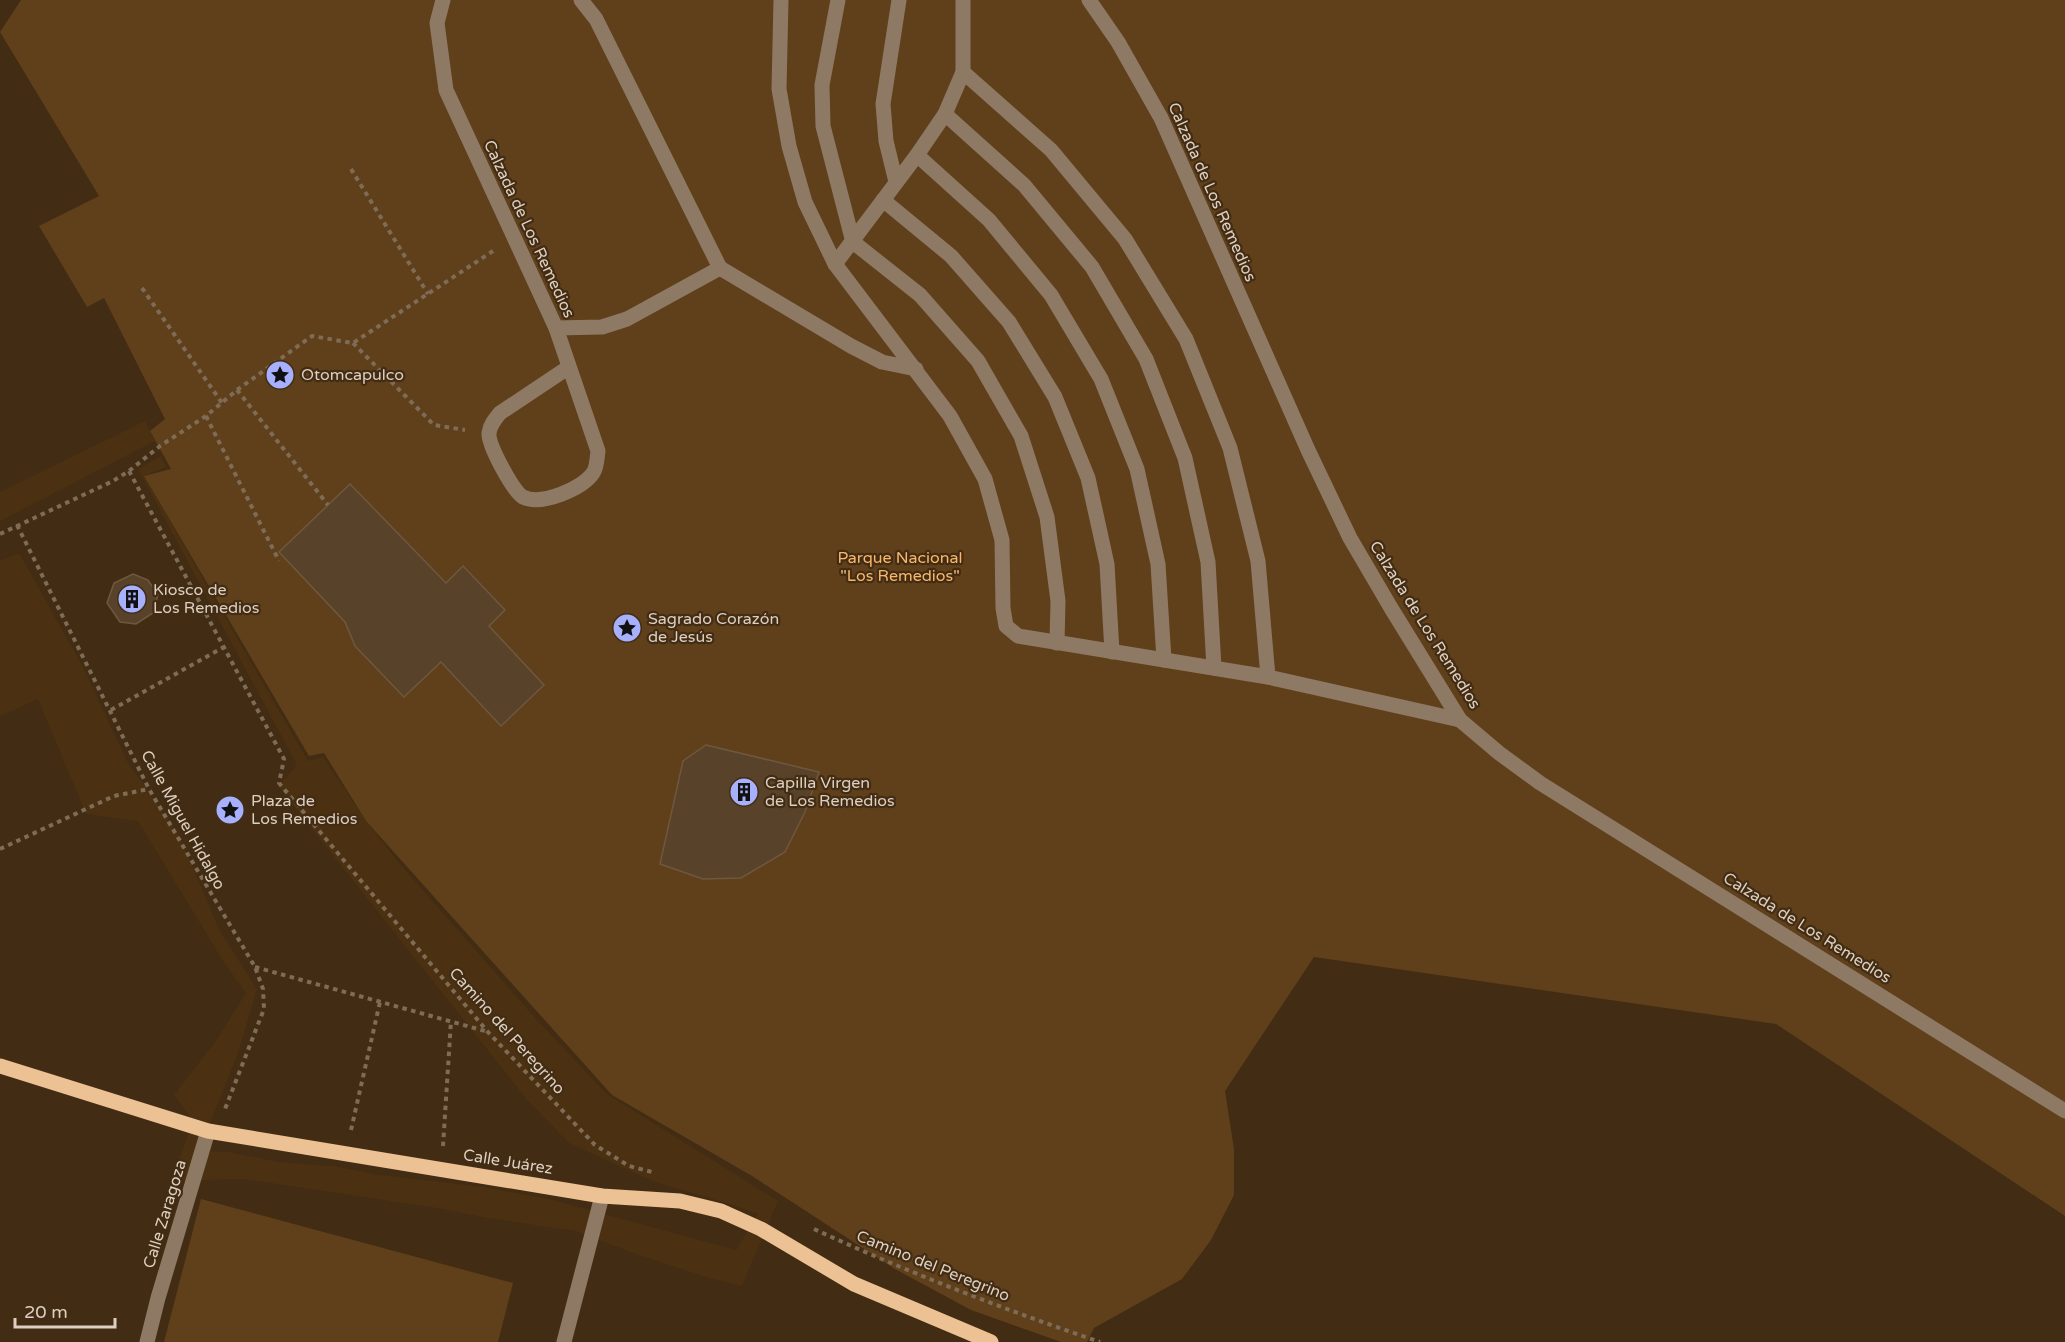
<svg xmlns="http://www.w3.org/2000/svg" width="2065" height="1342" font-family="'Varela Round',sans-serif">
  <rect width="100%" height="100%" fill="#422c13"/>
  <!-- built -->
  <g fill="#4b3111">
    <polygon points="145,421 155,441 0,521 0,492"/>
    <polygon points="161,456 166,467 144,476 308,761 323,757 366,821 399,863 537,1020 607,1094 778,1201 742,1286 709,1278 636,1254 576,1231 488,1218 437,1208 244,1179 171,1181 193,1121 174,1095 215,1042 246,993 223,961 138,821 86,814 38,699 0,716 0,561 19,553 82,665 128,763 177,831 220,931 257,989 238,1053 216,1109 197,1151 228,1152 279,1162 340,1167 379,1175 483,1187 549,1199 736,1250 758,1214 730,1204 655,1182 569,1143 528,1101 278,786 297,765 138,469"/>
  </g>
  <!-- green -->
  <g fill="#5f401b">
    <polygon points="21,0 2065,0 2065,1216 1776,1024 1314,957 1225,1091 1234,1149 1234,1195 1211,1240 1182,1279 1094,1328 1087,1342 1061,1342 971,1310 895,1269 752,1176 612,1095 366,821 324,753 309,756 144,476 171,469 150,431 165,419 104,298 87,307 39,226 99,196 0,32"/>
    <polygon points="201,1199 513,1283 498,1342 164,1342"/>
  </g>
  <!-- building -->
  <g fill="#584229" stroke="#6f583e" stroke-width="1.5">
    <polygon points="350,484 446,583 463,566 505,610 489,626 544,685 501,726 441,662 404,697 355,646 345,622 279,552"/>
    <polygon points="133,574 148,580 158,595 153,613 136,624 120,622 107,603 114,583"/>
    <polygon points="706,745 819,772 805,812 785,852 741,878 703,879 660,864 683,761"/>
  </g>
  <g fill="none" stroke-linecap="round" stroke-linejoin="round">
    <!-- path -->
    <g stroke="#7f6c57" stroke-width="4" stroke-dasharray="4.5 4.5" stroke-linecap="butt">
      <polyline points="351,169 428,294"/>
      <polyline points="142,288 222,403"/>
      <polyline points="353,343 434,425 465,430"/>
      <polyline points="237,390 328,505"/>
      <polyline points="206,416 279,561"/>
      <polyline points="129,471 284,759 279,783 487,1031 595,1145 629,1166 652,1172"/>
      <polyline points="17,525 149,789 255,967 263,989 264,1009 225,1109"/>
      <polyline points="0,534 113,481 129,471 160,446 206,416 237,390 312,336 353,343 493,251"/>
      <polyline points="111,710 224,647"/>
      <polyline points="0,849 114,796 149,789"/>
      <polyline points="255,967 485,1031"/>
      <polyline points="351,1130 380,1002"/>
      <polyline points="443,1146 451,1021"/>
      <path d="M 814,1229 C 907,1272 1003,1309 1100,1342"/>
    </g>
    <!-- minor -->
    <g stroke="#8e7a64" stroke-width="15">
      <path d="M 443,0 L 437,23 L 446,90 L 556,328 L 598,451 C 597,458 597,468 593,473 C 582,489 541,506 523,497 C 513,491 488,445 489,433 C 490,425 495,419 500,413 L 569,367"/>
      <polyline points="581,0 596,19 720,268"/>
      <polyline points="781,0 779,89 789,146 805,202 835,264 950,416 985,479 1002,540 1003,608 1006,626 1018,636 1268,677 1460,720"/>
      <polyline points="838,0 822,85 823,126 853,242 920,295 978,361 1021,436 1047,517 1058,601 1057,643"/>
      <polyline points="1089,0 1118,42 1161,118 1308,450 1350,538 1391,608 1460,720 1499,753 1540,783 2065,1111"/>
      <polyline points="963,72 1051,150 1125,239 1186,339 1230,448 1258,561 1268,677"/>
      <polyline points="945,114 1024,185 1092,267 1146,359 1185,458 1208,562 1214,668"/>
      <polyline points="917,155 989,220 1051,295 1101,379 1137,469 1158,564 1164,660"/>
      <polyline points="896,182 886,141 883,104 899,0"/>
      <polyline points="883,200 951,256 1009,322 1055,397 1088,478 1107,564 1112,652"/>
      <polyline points="835,264 917,155 945,114 963,72 963,0"/>
      <polyline points="556,328 602,327 627,319 720,268 851,346 882,362 916,369"/>
      <polyline points="147,1342 158,1298 208,1131"/>
      <polyline points="564,1342 602,1196"/>
    </g>
    <!-- major -->
    <polyline stroke="#ecc193" stroke-width="15" points="0,1066 208,1131 602,1196 680,1201 721,1211 761,1229 854,1284 991,1342"/>
  </g>
  <!-- icons -->
  <defs>
    <g id="sight-disc" transform="scale(1.5)"><circle r="9.5" fill="#a7b0fc" stroke="#422c13"/><path d="M0-6L1.8-2.2L6-1.7L2.9 1.2L3.7 5.4L0 3.3L-3.7 5.4L-2.9 1.2L-6-1.7L-1.8-2.2Z" fill="#111"/></g>
    <g id="building-disc" transform="scale(1.5)"><circle r="9.5" fill="#a7b0fc" stroke="#422c13"/><path d="M-4-6H4V6H1V3H-1V6H-4ZM-2.5-4.3h1.7v1.8h-1.7ZM.8-4.3h1.7v1.8H.8ZM-2.5-1h1.7V.8h-1.7ZM.8-1h1.7V.8H.8Z" fill="#111"/></g>
  </defs>
  <g fill-rule="evenodd">
    <use href="#sight-disc" x="280" y="375"/>
    <use href="#building-disc" x="132" y="599"/>
    <use href="#sight-disc" x="627" y="628"/>
    <use href="#building-disc" x="744" y="792"/>
    <use href="#sight-disc" x="230" y="810"/>
  </g>
  <g text-anchor="middle" dominant-baseline="central" stroke-width="4.5" stroke-linejoin="round" paint-order="stroke">
    <!-- street labels -->
    <g font-size="16" fill="#ddcfc1" stroke="#422c13">
      <text transform="translate(1212 192) rotate(66)">Calzada de Los Remedios</text>
      <text transform="translate(529 229) rotate(65)">Calzada de Los Remedios</text>
      <text transform="translate(1425 625) rotate(58)">Calzada de Los Remedios</text>
      <text transform="translate(183 820) rotate(61)">Calle Miguel Hidalgo</text>
      <text transform="translate(1807 928) rotate(32)">Calzada de Los Remedios</text>
      <text transform="translate(507 1031) rotate(48)">Camino del Peregrino</text>
      <text transform="translate(508 1162) rotate(9)">Calle Juárez</text>
      <text transform="translate(165 1214) rotate(-73)">Calle Zaragoza</text>
      <text transform="translate(933 1266) rotate(22)">Camino del Peregrino</text>
    </g>
    <!-- poi labels -->
    <g font-size="16" fill="#ddcfc1" stroke="#422c13" text-anchor="start">
      <text x="301" y="375">Otomcapulco</text>
      <text x="153" y="590">Kiosco de<tspan x="153" dy="18">Los Remedios</tspan></text>
      <text x="648" y="619">Sagrado Corazón<tspan x="648" dy="18">de Jesús</tspan></text>
      <text x="765" y="783">Capilla Virgen<tspan x="765" dy="18">de Los Remedios</tspan></text>
      <text x="251" y="801">Plaza de<tspan x="251" dy="18">Los Remedios</tspan></text>
    </g>
    <!-- park labels -->
    <g font-size="16" fill="#fab76b" stroke="#422c13">
      <text x="900" y="558">Parque Nacional<tspan x="900" dy="18">"Los Remedios"</tspan></text>
    </g>
  </g>
  <!-- scale -->
  <path d="M15 1318v9h100v-9" fill="none" stroke="#ddcfc1" stroke-width="3"/>
  <text x="24" y="1318" font-size="18" fill="#ddcfc1" stroke="#422c13" stroke-width="4.5" paint-order="stroke">20 m</text>
</svg>
